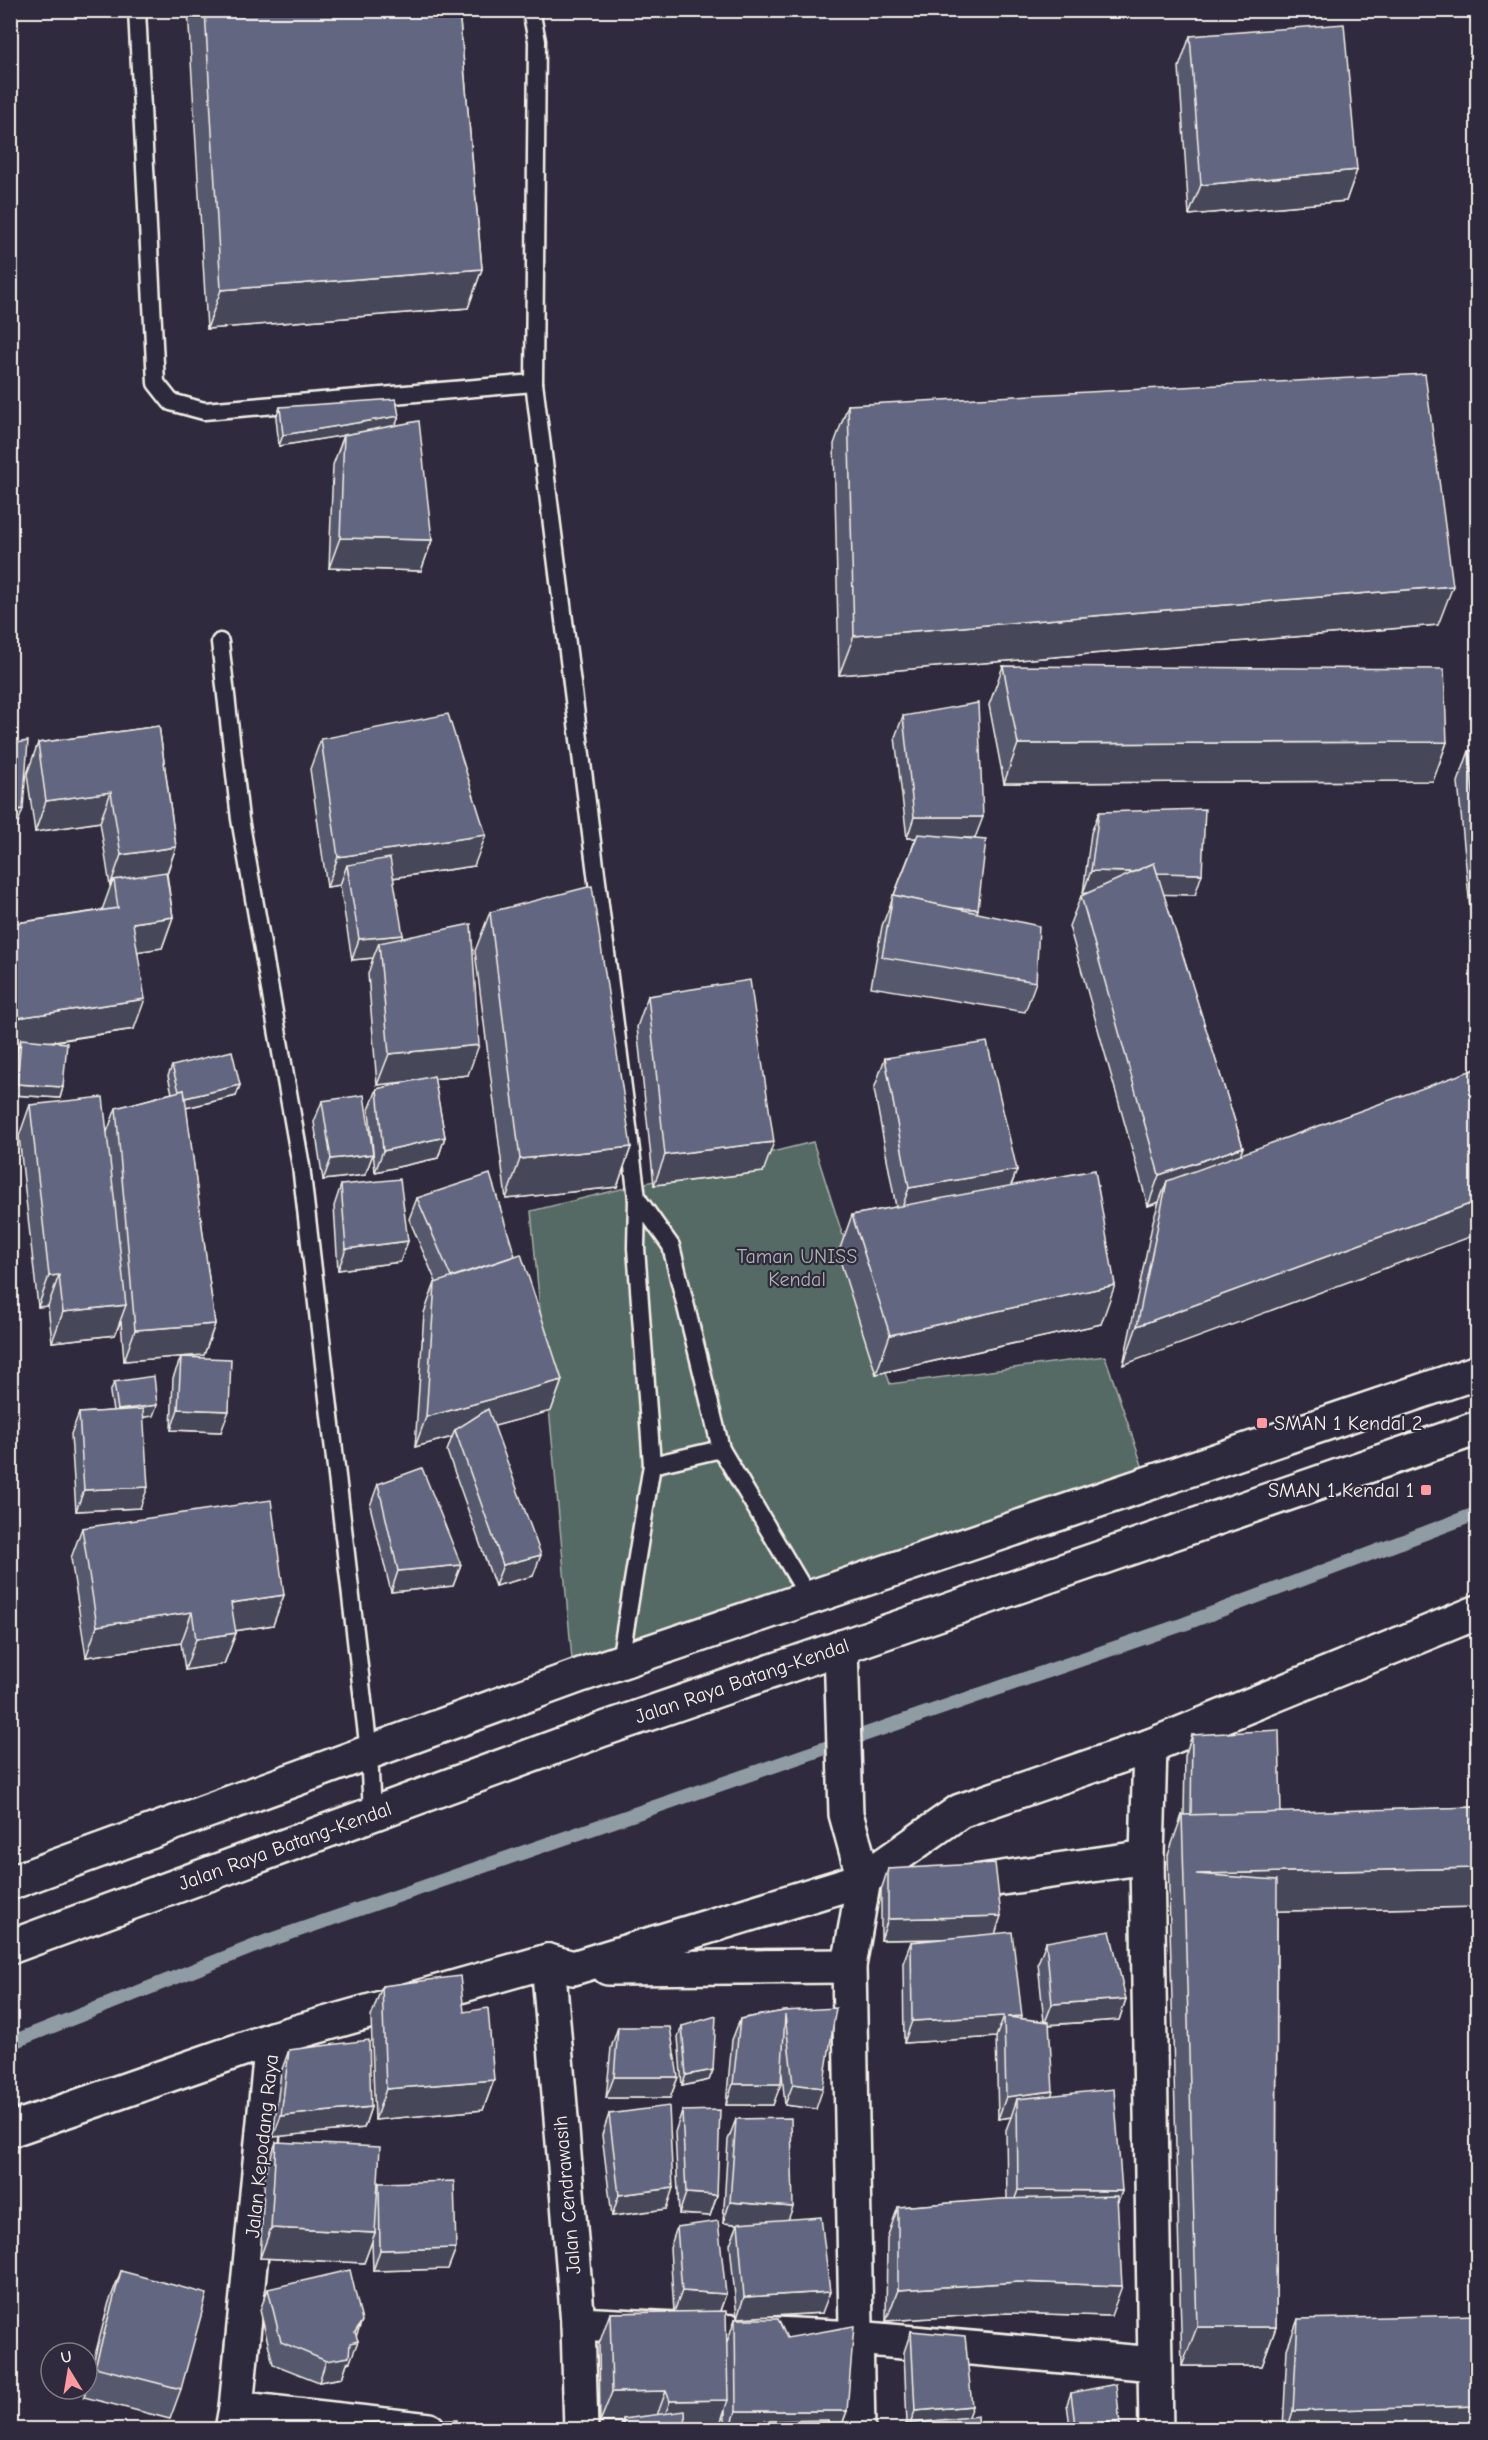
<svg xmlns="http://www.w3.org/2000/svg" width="1488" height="2440" font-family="'Comic Neue',sans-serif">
  <rect width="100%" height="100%" fill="#2f2a3d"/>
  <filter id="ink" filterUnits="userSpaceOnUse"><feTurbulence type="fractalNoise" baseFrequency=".0167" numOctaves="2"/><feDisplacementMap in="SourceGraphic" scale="12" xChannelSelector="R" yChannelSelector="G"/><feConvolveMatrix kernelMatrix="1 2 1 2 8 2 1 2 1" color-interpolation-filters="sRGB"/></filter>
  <g filter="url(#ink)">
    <!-- green -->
    <polygon fill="#576b65" stroke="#a6aea6" stroke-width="1.5" points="813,1142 890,1384 1105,1356 1143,1468 572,1659 531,1211"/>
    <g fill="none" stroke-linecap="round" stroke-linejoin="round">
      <!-- stream -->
      <polyline stroke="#8f9ca4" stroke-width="14" points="10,2043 270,1940 1184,1624 1478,1513"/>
      <!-- lane casing -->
      <g stroke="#f4f1e8" stroke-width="21">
        <g id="lane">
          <polyline points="137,10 156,383 171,402 204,411 534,383"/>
          <polyline points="531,10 537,41 534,383 637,1198 636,1248 652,1465 620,1661"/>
          <polyline points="220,642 240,819 301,1166 369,1752 372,1814"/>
          <polyline points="637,1198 671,1246 721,1449 809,1598"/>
          <polyline points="652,1465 721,1449"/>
        </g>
      </g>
      <!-- street casing -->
      <g stroke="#f4f1e8" stroke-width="38">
        <g id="street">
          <polyline points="841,1647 846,1814 864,1879 849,1966 858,2430"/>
          <polyline points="1150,1746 1147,1857 1156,2430"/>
          <polyline points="954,1885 1147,1857"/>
          <polyline points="548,1961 573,1968 864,1879 960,1811 1150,1746 1478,1612"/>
          <polyline points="548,1961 578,2324 581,2430"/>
          <polyline points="608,1968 849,1966"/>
          <polyline points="10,2130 272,2039 548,1961"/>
          <polyline points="578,2324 856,2338 1155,2364"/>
          <polyline points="236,2408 429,2430"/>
          <polyline points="232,2430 236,2408 272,2039"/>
        </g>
      </g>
      <!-- highway casing -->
      <g stroke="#f4f1e8" stroke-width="38">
        <g id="highway">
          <polyline points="10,1883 581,1675 1478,1372"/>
          <polyline points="10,1947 601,1730 1478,1428"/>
        </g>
      </g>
      <!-- lane -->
      <use href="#lane" stroke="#2f2a3d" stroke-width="16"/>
      <!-- street -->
      <use href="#street" stroke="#2f2a3d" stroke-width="33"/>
      <!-- highway -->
      <use href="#highway" stroke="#2f2a3d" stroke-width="33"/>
    </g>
    <!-- wall -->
    <g fill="#56586e" stroke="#f4f1e8" stroke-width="1.5">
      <polygon points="188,10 459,10 482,269 468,308 207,329"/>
      <polygon points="1190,36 1357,170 1346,201 1189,215 1179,67"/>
      <polygon points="848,405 1438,625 839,675 834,444"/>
      <polygon points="280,407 396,425 432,540 421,571 329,568 333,465 344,435 279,446 276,418"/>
      <polygon points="1003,666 1447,742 1433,781 1004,783 989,705"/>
      <polygon points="903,716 975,838 978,909 977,913 1036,982 1025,1012 871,987 882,926 916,838 907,838 895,737"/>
      <polygon points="159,726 176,847 167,874 173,917 162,948 138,951 134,1029 52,1042 63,1087 60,1098 13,1095 17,1050 18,1047 10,1048 10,924 102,910 111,885 110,886 100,822 35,832 27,774 38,743"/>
      <polygon points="321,739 474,866 393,878 401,938 468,1075 434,1079 445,1137 438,1158 375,1172 369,1110 377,1089 413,1081 377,1085 368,974 373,958 352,960 340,885 327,887 310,769"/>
      <polygon points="1478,750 1478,993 1458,782 1469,751"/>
      <polygon points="1099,812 1195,895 1163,894 1243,1147 1240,1155 1123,1365 1153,1221 1159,1202 1148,1206 1069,926 1081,896 1088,893 1083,893 1091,833"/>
      <polygon points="490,912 631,1147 617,1187 506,1199 475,951"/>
      <polygon points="648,996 763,1172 654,1185 637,1027"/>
      <polygon points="885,1058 1017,1170 1011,1186 1101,1324 876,1374 838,1254 852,1215 896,1207 874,1089"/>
      <polygon points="172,1066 240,1085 236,1096 186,1108 215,1324 204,1355 124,1361 121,1321 115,1335 52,1342 48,1306 38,1307 19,1136 30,1105 107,1132 116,1108 172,1093 168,1076"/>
      <polygon points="322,1101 373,1154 365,1175 323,1180 314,1122"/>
      <polygon points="341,1185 408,1241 400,1262 338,1270 334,1206"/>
      <polygon points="417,1198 515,1256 562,1380 551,1411 494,1426 533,1576 495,1586 447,1451 452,1437 415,1447 424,1313 435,1283 436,1282 409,1219"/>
      <polygon points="181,1357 221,1432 171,1430 173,1378"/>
      <polygon points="114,1382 153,1416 143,1417 140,1508 76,1511 71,1434 79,1413 113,1411 110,1393"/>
      <polygon points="378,1484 461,1565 453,1586 391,1592 370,1506"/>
      <polygon points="82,1528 284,1595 273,1625 235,1631 236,1633 224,1664 185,1670 181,1643 86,1657 71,1558"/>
      <polygon points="1192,1735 1281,1813 1478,1807 1478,1907 1277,1911 1276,2327 1262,2366 1182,2366 1168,1855 1182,1815 1184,1815 1185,1756"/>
      <polygon points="888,1869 995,1934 1022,2016 1021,2019 1044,2022 1038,1963 1046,1942 1126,1999 1119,2020 1049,2025 1051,2096 1122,2191 1117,2203 1111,2316 1007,2313 886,2321 887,2238 898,2207 1007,2199 1006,2130 1011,2117 998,2119 996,2037 904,2043 903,1963 911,1942 948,1939 881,1940 881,1890"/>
      <polygon points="382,1986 464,2012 494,2080 483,2110 375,2120 371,2017"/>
      <polygon points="784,2011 816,2109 785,2105 782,2074 773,2105 726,2105 732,2040 740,2019"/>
      <polygon points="682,2026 713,2070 709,2080 682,2086 678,2037"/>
      <polygon points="618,2027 678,2077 670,2098 606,2098 611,2048"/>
      <polygon points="289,2050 371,2107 364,2128 273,2137 281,2072"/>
      <polygon points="682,2111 717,2195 710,2216 679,2214 675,2132"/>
      <polygon points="609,2114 666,2209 612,2216 602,2135"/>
      <polygon points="736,2119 788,2219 822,2313 737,2318 730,2244 738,2224 723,2223 728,2140"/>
      <polygon points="276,2142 378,2185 379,2183 456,2248 448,2269 373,2271 372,2241 364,2263 260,2258 265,2173"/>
      <polygon points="677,2227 726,2294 720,2311 727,2342 735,2319 787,2338 847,2411 840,2430 725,2430 725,2410 718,2430 620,2430 622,2422 600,2422 599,2344 610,2313 674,2312 670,2248"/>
      <polygon points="121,2271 181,2389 170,2419 84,2397 109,2302"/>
      <polygon points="268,2289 356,2336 350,2362 347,2363 342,2378 319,2382 273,2364 260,2310"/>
      <polygon points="1298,2319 1478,2430 1283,2430 1287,2349"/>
      <polygon points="911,2331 972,2406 967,2417 979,2430 903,2430 905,2424 907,2424 904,2352"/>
      <polygon points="1071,2393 1120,2426 1121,2430 1068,2430 1070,2426 1067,2404"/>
    </g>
    <!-- shaded-wall -->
    <g fill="#46475a" stroke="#f4f1e8" stroke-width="1.5">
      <polygon points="1357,170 1346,201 1189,215 1201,185"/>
      <polygon points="482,269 468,308 207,329 221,290"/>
      <polygon points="399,416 395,427 279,446 283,435"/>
      <polygon points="340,538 432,540 421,571 329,568"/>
      <polygon points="1453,586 1438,625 839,675 854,636"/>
      <polygon points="1447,742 1433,781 1004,783 1018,744"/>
      <polygon points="111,792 100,822 35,832 46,801"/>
      <polygon points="23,809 12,839 10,840 10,811"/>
      <polygon points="914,817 983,817 975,838 907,838"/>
      <polygon points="486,835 474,866 350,884 347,865 340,885 327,887 338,857"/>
      <polygon points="176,847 165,878 114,880 111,885 110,886 121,855"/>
      <polygon points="1091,871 1202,874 1195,895 1083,893"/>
      <polygon points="892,905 978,909 971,930"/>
      <polygon points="173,917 162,948 122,954 133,923"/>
      <polygon points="403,935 395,956 379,943 373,958 352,960 359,939"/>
      <polygon points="145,999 134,1029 20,1046 21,1039 18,1047 10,1048 10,1019"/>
      <polygon points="479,1045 468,1075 377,1085 389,1054"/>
      <polygon points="17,1084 63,1087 60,1098 13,1095"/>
      <polygon points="240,1085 236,1096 177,1110 181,1099"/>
      <polygon points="445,1137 438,1158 375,1172 383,1151"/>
      <polygon points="774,1142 763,1172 654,1185 665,1155"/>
      <polygon points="631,1147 617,1187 506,1199 520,1159"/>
      <polygon points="1243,1147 1232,1178 1167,1181 1159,1202 1148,1206 1159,1175"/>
      <polygon points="373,1154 365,1175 323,1180 331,1159"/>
      <polygon points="1017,1170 1005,1200 898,1219 909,1188"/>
      <polygon points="1478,1201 1478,1234 1123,1365 1137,1326"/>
      <polygon points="408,1241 400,1262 338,1270 346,1249"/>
      <polygon points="59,1275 48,1306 38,1307 49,1276"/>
      <polygon points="1115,1285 1101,1324 876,1374 890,1335"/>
      <polygon points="126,1305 115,1335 52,1342 63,1312"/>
      <polygon points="215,1324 204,1355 124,1361 135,1330"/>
      <polygon points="562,1380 551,1411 457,1436 455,1430 452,1437 415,1447 426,1417"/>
      <polygon points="157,1405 153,1416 114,1421 118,1410"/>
      <polygon points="178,1409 229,1411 221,1432 171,1430"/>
      <polygon points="148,1487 140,1508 76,1511 84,1490"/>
      <polygon points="541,1555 533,1576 495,1586 503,1565"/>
      <polygon points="461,1565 453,1586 391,1592 398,1571"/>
      <polygon points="284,1595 273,1625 220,1633 231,1603"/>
      <polygon points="192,1612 181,1643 86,1657 97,1626"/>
      <polygon points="236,1633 224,1664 185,1670 196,1639"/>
      <polygon points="1478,1868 1478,1907 1185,1913 1196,1874"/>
      <polygon points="1001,1916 994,1938 881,1940 888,1919"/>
      <polygon points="1126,1999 1119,2020 1044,2025 1052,2004"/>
      <polygon points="1004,2016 996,2037 904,2043 912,2021"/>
      <polygon points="713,2070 709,2080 682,2086 686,2075"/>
      <polygon points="614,2077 678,2077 670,2098 606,2098"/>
      <polygon points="494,2080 483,2110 375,2120 386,2089"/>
      <polygon points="733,2084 781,2084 773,2105 726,2105"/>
      <polygon points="793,2084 823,2088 816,2109 785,2105"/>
      <polygon points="1053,2091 1045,2112 1017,2099 1011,2117 998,2119 1006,2097"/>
      <polygon points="371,2107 364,2128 273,2137 281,2116"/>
      <polygon points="673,2188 666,2209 612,2216 619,2195"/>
      <polygon points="1018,2190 1122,2191 1110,2222 1007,2221"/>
      <polygon points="686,2193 717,2195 710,2216 679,2214"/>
      <polygon points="730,2202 793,2207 785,2228 723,2223"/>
      <polygon points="271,2228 375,2233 364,2263 260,2258"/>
      <polygon points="456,2248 448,2269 373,2271 380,2250"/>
      <polygon points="1018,2282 1122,2286 1111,2316 1007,2313 886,2321 898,2290"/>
      <polygon points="682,2291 726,2294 718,2316 674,2312"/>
      <polygon points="830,2292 822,2313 737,2318 744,2297"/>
      <polygon points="362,2321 354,2342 358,2341 350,2362 347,2363 342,2378 319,2382 326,2361 355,2332"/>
      <polygon points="1197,2327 1276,2327 1262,2366 1182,2366"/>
      <polygon points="666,2391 655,2421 623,2419 622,2422 600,2422 612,2392"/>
      <polygon points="728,2400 718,2430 660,2430 670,2401"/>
      <polygon points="972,2406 964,2427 908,2430 915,2411"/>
      <polygon points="1478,2406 1478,2430 1287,2430 1293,2411"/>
      <polygon points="736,2411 847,2411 840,2430 767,2430 765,2421 761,2430 730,2430"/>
    </g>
    <!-- building -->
    <g fill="#646680" stroke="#f4f1e8" stroke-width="1.5">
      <polygon points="205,10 459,10 482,269 221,290"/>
      <polygon points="1344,24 1357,170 1201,185 1190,36"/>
      <polygon points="1425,374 1453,586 854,636 848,405"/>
      <polygon points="396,399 399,416 283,435 280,407"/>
      <polygon points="419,421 432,540 340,538 344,435"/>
      <polygon points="1003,666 1444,669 1447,742 1018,744"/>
      <polygon points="978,703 983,817 914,817 903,716"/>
      <polygon points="448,714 486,835 338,857 321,739"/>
      <polygon points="159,726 176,847 121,855 111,792 46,801 38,743"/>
      <polygon points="28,741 23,809 10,811 10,744"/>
      <polygon points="1478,750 1478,844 1469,751"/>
      <polygon points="1205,809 1202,874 1157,873 1154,863 1133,872 1091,871 1099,812"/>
      <polygon points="918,834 986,840 978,909 952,908 894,895"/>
      <polygon points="390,858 403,935 359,939 347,865"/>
      <polygon points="1154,863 1243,1147 1159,1175 1081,896"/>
      <polygon points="166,872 173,917 133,923 145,999 10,1019 10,924 118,908 114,880"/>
      <polygon points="592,886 631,1147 520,1159 490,912"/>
      <polygon points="893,895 1039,926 1036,982 882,957"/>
      <polygon points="471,924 479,1045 389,1054 379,943"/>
      <polygon points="750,980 774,1142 665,1155 648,996"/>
      <polygon points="21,1039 67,1043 63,1087 17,1084"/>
      <polygon points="987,1042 1017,1170 909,1188 885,1058"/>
      <polygon points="232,1051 240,1085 185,1098 184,1090 179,1091 172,1066"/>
      <polygon points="1478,1068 1478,1201 1137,1326 1167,1181"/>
      <polygon points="434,1076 445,1137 383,1151 377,1089"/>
      <polygon points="184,1090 215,1324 135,1330 116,1108"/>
      <polygon points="364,1095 373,1154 331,1159 322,1101"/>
      <polygon points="103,1097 126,1305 63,1312 59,1275 49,1276 30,1105"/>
      <polygon points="1095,1170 1115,1285 890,1335 852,1215"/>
      <polygon points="490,1174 515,1256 451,1277 417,1198"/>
      <polygon points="400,1179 408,1241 346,1249 341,1185"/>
      <polygon points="521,1254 562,1380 426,1417 435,1283"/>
      <polygon points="181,1357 231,1359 229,1411 178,1409"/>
      <polygon points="154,1376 157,1405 118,1410 114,1382"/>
      <polygon points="143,1409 148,1487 84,1490 79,1413"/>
      <polygon points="488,1409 541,1555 503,1565 455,1430"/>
      <polygon points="422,1468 461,1565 398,1571 378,1484"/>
      <polygon points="271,1500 284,1595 231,1603 236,1633 196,1639 192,1612 97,1626 82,1528"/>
      <polygon points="1279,1730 1281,1813 1191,1815 1192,1735"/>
      <polygon points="1478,1807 1478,1868 1196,1874 1277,1880 1276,2327 1197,2327 1182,1815"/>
      <polygon points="995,1863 1001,1916 888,1919 888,1869"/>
      <polygon points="1110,1931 1126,1999 1052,2004 1046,1942"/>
      <polygon points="1012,1932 1022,2016 1008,2017 1049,2022 1053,2091 1006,2097 1004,2016 912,2021 911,1942"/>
      <polygon points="460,1976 464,2012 488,2008 494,2080 386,2089 382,1986"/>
      <polygon points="836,2008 823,2088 793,2084 785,2015 781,2084 733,2084 740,2019 784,2011"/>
      <polygon points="716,2016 713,2070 686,2075 682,2026"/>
      <polygon points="618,2027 670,2027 678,2077 614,2077"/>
      <polygon points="369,2040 371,2107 281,2116 289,2050"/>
      <polygon points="1114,2089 1122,2191 1018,2190 1017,2099"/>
      <polygon points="669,2106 673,2188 619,2195 609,2114"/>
      <polygon points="720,2110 717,2195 686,2193 682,2111"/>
      <polygon points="791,2118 793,2207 730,2202 736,2119"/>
      <polygon points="276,2142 380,2147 375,2233 271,2228"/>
      <polygon points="454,2181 456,2248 380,2250 379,2183"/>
      <polygon points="1117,2196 1122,2286 1018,2282 898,2290 898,2207 1001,2199"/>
      <polygon points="821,2217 830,2292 744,2297 738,2223"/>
      <polygon points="718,2221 726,2294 682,2291 677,2227"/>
      <polygon points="350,2270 362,2321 355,2332 358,2341 350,2343 349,2357 326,2361 281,2342 268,2289"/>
      <polygon points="121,2271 207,2294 181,2389 95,2367"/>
      <polygon points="726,2311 728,2400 670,2401 666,2391 612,2392 610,2313"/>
      <polygon points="1478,2315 1478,2406 1293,2411 1298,2319"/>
      <polygon points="735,2319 778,2319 787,2338 854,2326 847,2411 736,2411"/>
      <polygon points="911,2331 965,2336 972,2406 915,2411"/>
      <polygon points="1116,2384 1120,2425 1119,2422 1075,2425 1071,2393"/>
      <polygon points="685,2411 686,2430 624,2430 623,2419"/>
      <polygon points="978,2416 979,2430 905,2430 905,2424"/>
      <polygon points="457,2420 454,2430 341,2430 342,2423"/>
      <polygon points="828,2420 830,2430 767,2430 765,2421"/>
      <polygon points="1119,2422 1121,2430 1071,2430 1070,2425"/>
    </g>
  </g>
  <!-- markers -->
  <g fill="#ff9aa2" stroke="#2f2a3d" stroke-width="2">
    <rect x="1256" y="1417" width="12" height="12" rx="3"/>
    <rect x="1420" y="1484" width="12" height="12" rx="3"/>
  </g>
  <g text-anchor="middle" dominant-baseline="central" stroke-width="4.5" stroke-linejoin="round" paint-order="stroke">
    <!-- park labels -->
    <g font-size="20" fill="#adb5ad" stroke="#2f2a3d">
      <text x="797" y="1256">Taman UNISS<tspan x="797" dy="23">Kendal</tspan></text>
    </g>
    <!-- poi labels -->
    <g font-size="20" fill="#f4f1e8" stroke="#2f2a3d" text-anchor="start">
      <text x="1274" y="1423">SMAN 1 Kendal 2</text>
      <text x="1414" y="1490" text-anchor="end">SMAN 1 Kendal 1</text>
    </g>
    <!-- street labels -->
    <g font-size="20" fill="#f4f1e8" stroke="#2f2a3d">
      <text transform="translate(742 1681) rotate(-19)">Jalan Raya Batang-Kendal</text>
      <text transform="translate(285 1846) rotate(-20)">Jalan Raya Batang-Kendal</text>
      <text transform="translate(262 2146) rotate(-84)">Jalan Kepodang Raya</text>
      <text transform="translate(567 2195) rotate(-95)">Jalan Cendrawasih</text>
    </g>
  </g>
  <!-- margin -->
  <rect width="1488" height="2440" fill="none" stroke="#2f2a3d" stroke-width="36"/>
  <rect x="18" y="18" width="1452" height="2404" fill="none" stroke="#f4f1e8" stroke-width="2" filter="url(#ink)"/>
  <!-- north arrow -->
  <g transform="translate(69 2371) rotate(349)"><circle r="28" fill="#2f2a3d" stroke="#7e7a81" stroke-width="1.5"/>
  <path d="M0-4.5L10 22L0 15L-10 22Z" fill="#ff9aa2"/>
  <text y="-9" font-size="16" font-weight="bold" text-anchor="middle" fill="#f4f1e8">U</text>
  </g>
</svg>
